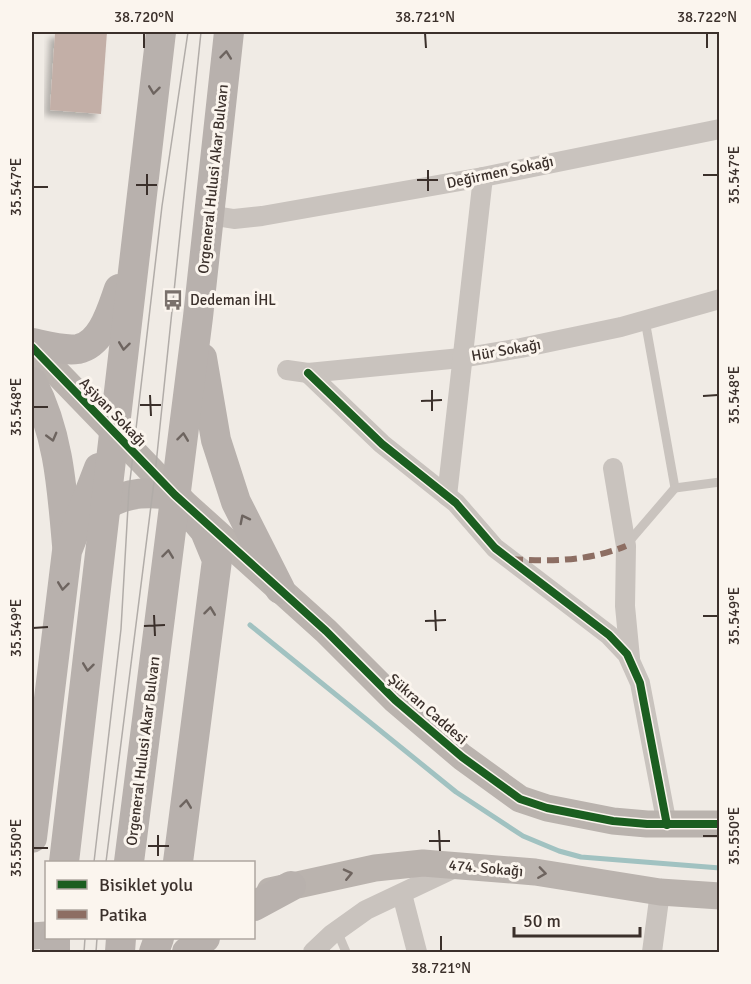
<svg xmlns="http://www.w3.org/2000/svg" width="751" height="984" font-family="Signika,sans-serif">
  <defs>
    <filter id="shadow"><feDropShadow dx="-5.5" dy="5.5" stdDeviation="3" flood-color="#0004"/></filter>
  </defs>
  <rect width="100%" height="100%" fill="#f0ebe5"/>
  <g fill="none" stroke-linecap="round" stroke-linejoin="round">
    <!-- stream -->
    <polyline stroke="#a1c2c1" stroke-width="5" points="250,625 456,792 523,836 559,851 581,857 720,868"/>
  </g>
  <!-- building -->
  <polygon fill="#c3afa7" filter="url(#shadow)" points="55,32 107,32 101,114 50,110"/>
  <g fill="none" stroke-linecap="round" stroke-linejoin="round">
    <!-- lane -->
    <g stroke="#c9c3be" stroke-width="9">
      <polyline points="645,320 675,488 720,482"/>
      <polyline points="626,545 675,488"/>
      <polyline points="337,931 346,952"/>
    </g>
    <!-- street -->
    <g stroke="#c9c3be" stroke-width="20">
      <polyline points="209,215 234,219 262,216 483,177 720,129"/>
      <polyline points="287,370 308,373 461,358 521,348 621,327 720,299"/>
      <polyline points="308,373 382,444 456,503 495,548 609,635 627,654 640,683 667,825"/>
      <polyline points="613,468 626,546 625,606 630,658"/>
      <polyline points="447,496 483,177"/>
      <polyline points="402,894 417,952"/>
      <polyline points="313,952 331,935 366,910 459,866"/>
      <polyline points="652,952 660,892"/>
    </g>
    <!-- secondary -->
    <g stroke="#bab3ae" stroke-width="27">
      <polyline points="32,347 175,495 326,631 395,700 462,757 520,799 547,808 613,821 647,824 720,824"/>
      <polyline points="270,891 375,868 423,863 535,872 660,892 720,896"/>
      <polyline points="32,936 46,935"/>
    </g>
    <!-- primary -->
    <g stroke="#b8b1ad" stroke-width="30">
      <path d="M 32,343 C 46,346 64,351 78,349 C 103,344 112,308 119,289"/>
      <polyline points="202,358 216,440 236,502 280,589"/>
      <path d="M 32,382 C 59,434 62,489 67,545"/>
      <path d="M 106,505 C 129,491 150,492 175,495 L 205,531 L 217,560 L 178,862"/>
      <polyline points="32,838 67,551 99,468"/>
      <polyline points="64,862 161,32"/>
      <polyline points="129,862 198,317 229,32"/>
      <polyline points="254,906 291,886"/>
      <polyline points="55,952 55,938"/>
      <polyline points="120,952 121,938"/>
      <polyline points="154,952 159,938"/>
      <polyline points="187,952 205,938"/>
    </g>
    <!-- tram -->
    <g stroke="#b1aca8" stroke-width="1.5">
      <polyline points="94,862 121,629 129,489 162,206 188,32"/>
      <polyline points="106,862 155,474 201,32"/>
      <polyline points="84,952 85,938"/>
      <polyline points="96,952 97,938"/>
    </g>
    <!-- quiet -->
    <path stroke="#8d6e63" stroke-width="6" stroke-dasharray="12 6" stroke-linecap="butt" d="M 511,559 C 550,562 589,561 626,546"/>
    <!-- cycleway casing -->
    <g stroke="#fbf5ee" stroke-width="11">
      <g id="cycleway">
        <polyline points="32,347 175,495 326,631 395,700 462,757 520,799 547,808 613,821 647,824 720,824"/>
        <polyline points="308,373 382,444 456,503 495,548 609,635 627,654 640,683 667,825"/>
      </g>
    </g>
    <!-- cycleway -->
    <use href="#cycleway" stroke="#1b5e20" stroke-width="8"/>
  </g>
  <!-- one-way arrows -->
  <defs><path id="oneway-chevron" d="M-2-3.5L2.5 0L-2 3.5" fill="none" stroke-width="1.6" stroke-linecap="round" stroke-linejoin="round" transform="scale(1.5)"/></defs>
  <g stroke="#6d645f">
    <use href="#oneway-chevron" transform="translate(226 55) rotate(-84)"/>
    <use href="#oneway-chevron" transform="translate(154 90) rotate(97)"/>
    <use href="#oneway-chevron" transform="translate(124 346) rotate(97)"/>
    <use href="#oneway-chevron" transform="translate(52 437) rotate(75)"/>
    <use href="#oneway-chevron" transform="translate(183 437) rotate(-83)"/>
    <use href="#oneway-chevron" transform="translate(244 519) rotate(-117)"/>
    <use href="#oneway-chevron" transform="translate(168 554) rotate(-83)"/>
    <use href="#oneway-chevron" transform="translate(63 586) rotate(97)"/>
    <use href="#oneway-chevron" transform="translate(210 611) rotate(-83)"/>
    <use href="#oneway-chevron" transform="translate(88 667) rotate(97)"/>
    <use href="#oneway-chevron" transform="translate(186 804) rotate(-83)"/>
  </g>
  <g stroke="#6e645f">
    <use href="#oneway-chevron" transform="translate(542 873) rotate(8)"/>
    <use href="#oneway-chevron" transform="translate(348 874) rotate(-13)"/>
  </g>
  <!-- ticks -->
  <path fill="none" stroke="#3b302b" stroke-width="2" d="M 144,33 L 144,48M 425,33 L 426,48M 707,33 L 707,48M 428,170 L 428,191M 147,174 L 147,195M 703,175 L 718,175M 417,180 L 438,180M 136,185 L 157,185M 33,187 L 48,187M 432,390 L 432,411M 150,395 L 151,416M 703,396 L 718,395M 421,401 L 442,400M 140,405 L 161,405M 33,407 L 48,407M 435,610 L 436,631M 154,615 L 155,636M 703,616 L 718,616M 425,621 L 446,620M 144,626 L 165,625M 33,628 L 48,627M 439,830 L 440,851M 158,835 L 158,856M 703,836 L 718,836M 429,841 L 450,841M 148,846 L 169,846M 33,848 L 48,848M 441,936 L 441,951"/>
  <!-- icons -->
  <defs>
    <g id="bus-bare" transform="scale(1.62)"><path d="M-5-6H5V4H4V6H2V4H-2V6H-4V4H-5ZM-3.5-4V0h7V-4ZM-3.5 1.2v1.5H-2V1.2ZM2 1.2v1.5H3.5V1.2Z" fill="#7a716c" stroke="#fbf5ee" stroke-width="2.5" paint-order="stroke"/></g>
  </defs>
  <g fill-rule="evenodd">
    <use href="#bus-bare" x="173" y="300"/>
  </g>
  <g text-anchor="middle" dominant-baseline="central" stroke-width="6" stroke-linejoin="round" paint-order="stroke">
    <!-- street labels -->
    <g font-size="15" fill="#3b302b" stroke="#fbf5ee">
      <text transform="translate(500 172) rotate(-12)">Değirmen Sokağı</text>
      <text transform="translate(213 179) rotate(-84)">Orgeneral Hulusi Akar Bulvarı</text>
      <text transform="translate(506 350) rotate(-10)">Hür Sokağı</text>
      <text transform="translate(113 412) rotate(46)">Aşiyan Sokağı</text>
      <text transform="translate(428 709) rotate(41)">Şükran Caddesi</text>
      <text transform="translate(143 751) rotate(-83)">Orgeneral Hulusi Akar Bulvarı</text>
      <text transform="translate(486 868) rotate(5)">474. Sokağı</text>
    </g>
    <!-- poi labels -->
    <g font-size="15" fill="#3b302b" stroke="#fbf5ee" text-anchor="start">
      <text x="190" y="300">Dedeman İHL</text>
    </g>
  </g>
  <!-- border -->
  <rect width="751" height="984" fill="none" stroke="#fbf5ee" stroke-width="66"/>
  <!-- legend -->
  <rect x="45" y="861" width="210" height="78" fill="#fbf5ee" stroke="#aea6a0" stroke-width="1.5"/>
  <rect x="57" y="880" width="30" height="9" fill="#1b5e20" stroke="#aea6a0" stroke-width="1.5"/>
  <text x="99" y="891" font-size="18" fill="#3b302b">Bisiklet yolu</text>
  <rect x="57" y="910" width="30" height="9" fill="#8d6e63" stroke="#aea6a0" stroke-width="1.5"/>
  <text x="99" y="921" font-size="18" fill="#3b302b">Patika</text>
  <!-- scale -->
  <path d="M514 927v9h126v-9" fill="none" stroke="#3b302b" stroke-width="3"/>
  <text x="523" y="927" font-size="18" fill="#3b302b" stroke="#fbf5ee" stroke-width="4.5" paint-order="stroke">50 m</text>
  <rect x="33" y="33" width="685" height="918" fill="none" stroke="#3b302b" stroke-width="2"/>
  <g font-size="15" text-anchor="middle" fill="#3b302b">
    <text x="144" y="22">38.720°N</text>
    <text x="425" y="22">38.721°N</text>
    <text x="707" y="22">38.722°N</text>
    <text transform="translate(734 175) rotate(-90)" y="5">35.547°E</text>
    <text transform="translate(16 187) rotate(-90)" y="5">35.547°E</text>
    <text transform="translate(734 395) rotate(-90)" y="5">35.548°E</text>
    <text transform="translate(16 407) rotate(-90)" y="5">35.548°E</text>
    <text transform="translate(734 616) rotate(-90)" y="5">35.549°E</text>
    <text transform="translate(16 628) rotate(-90)" y="5">35.549°E</text>
    <text transform="translate(734 836) rotate(-90)" y="5">35.550°E</text>
    <text transform="translate(16 848) rotate(-90)" y="5">35.550°E</text>
    <text x="441" y="973">38.721°N</text>
  </g>
</svg>
